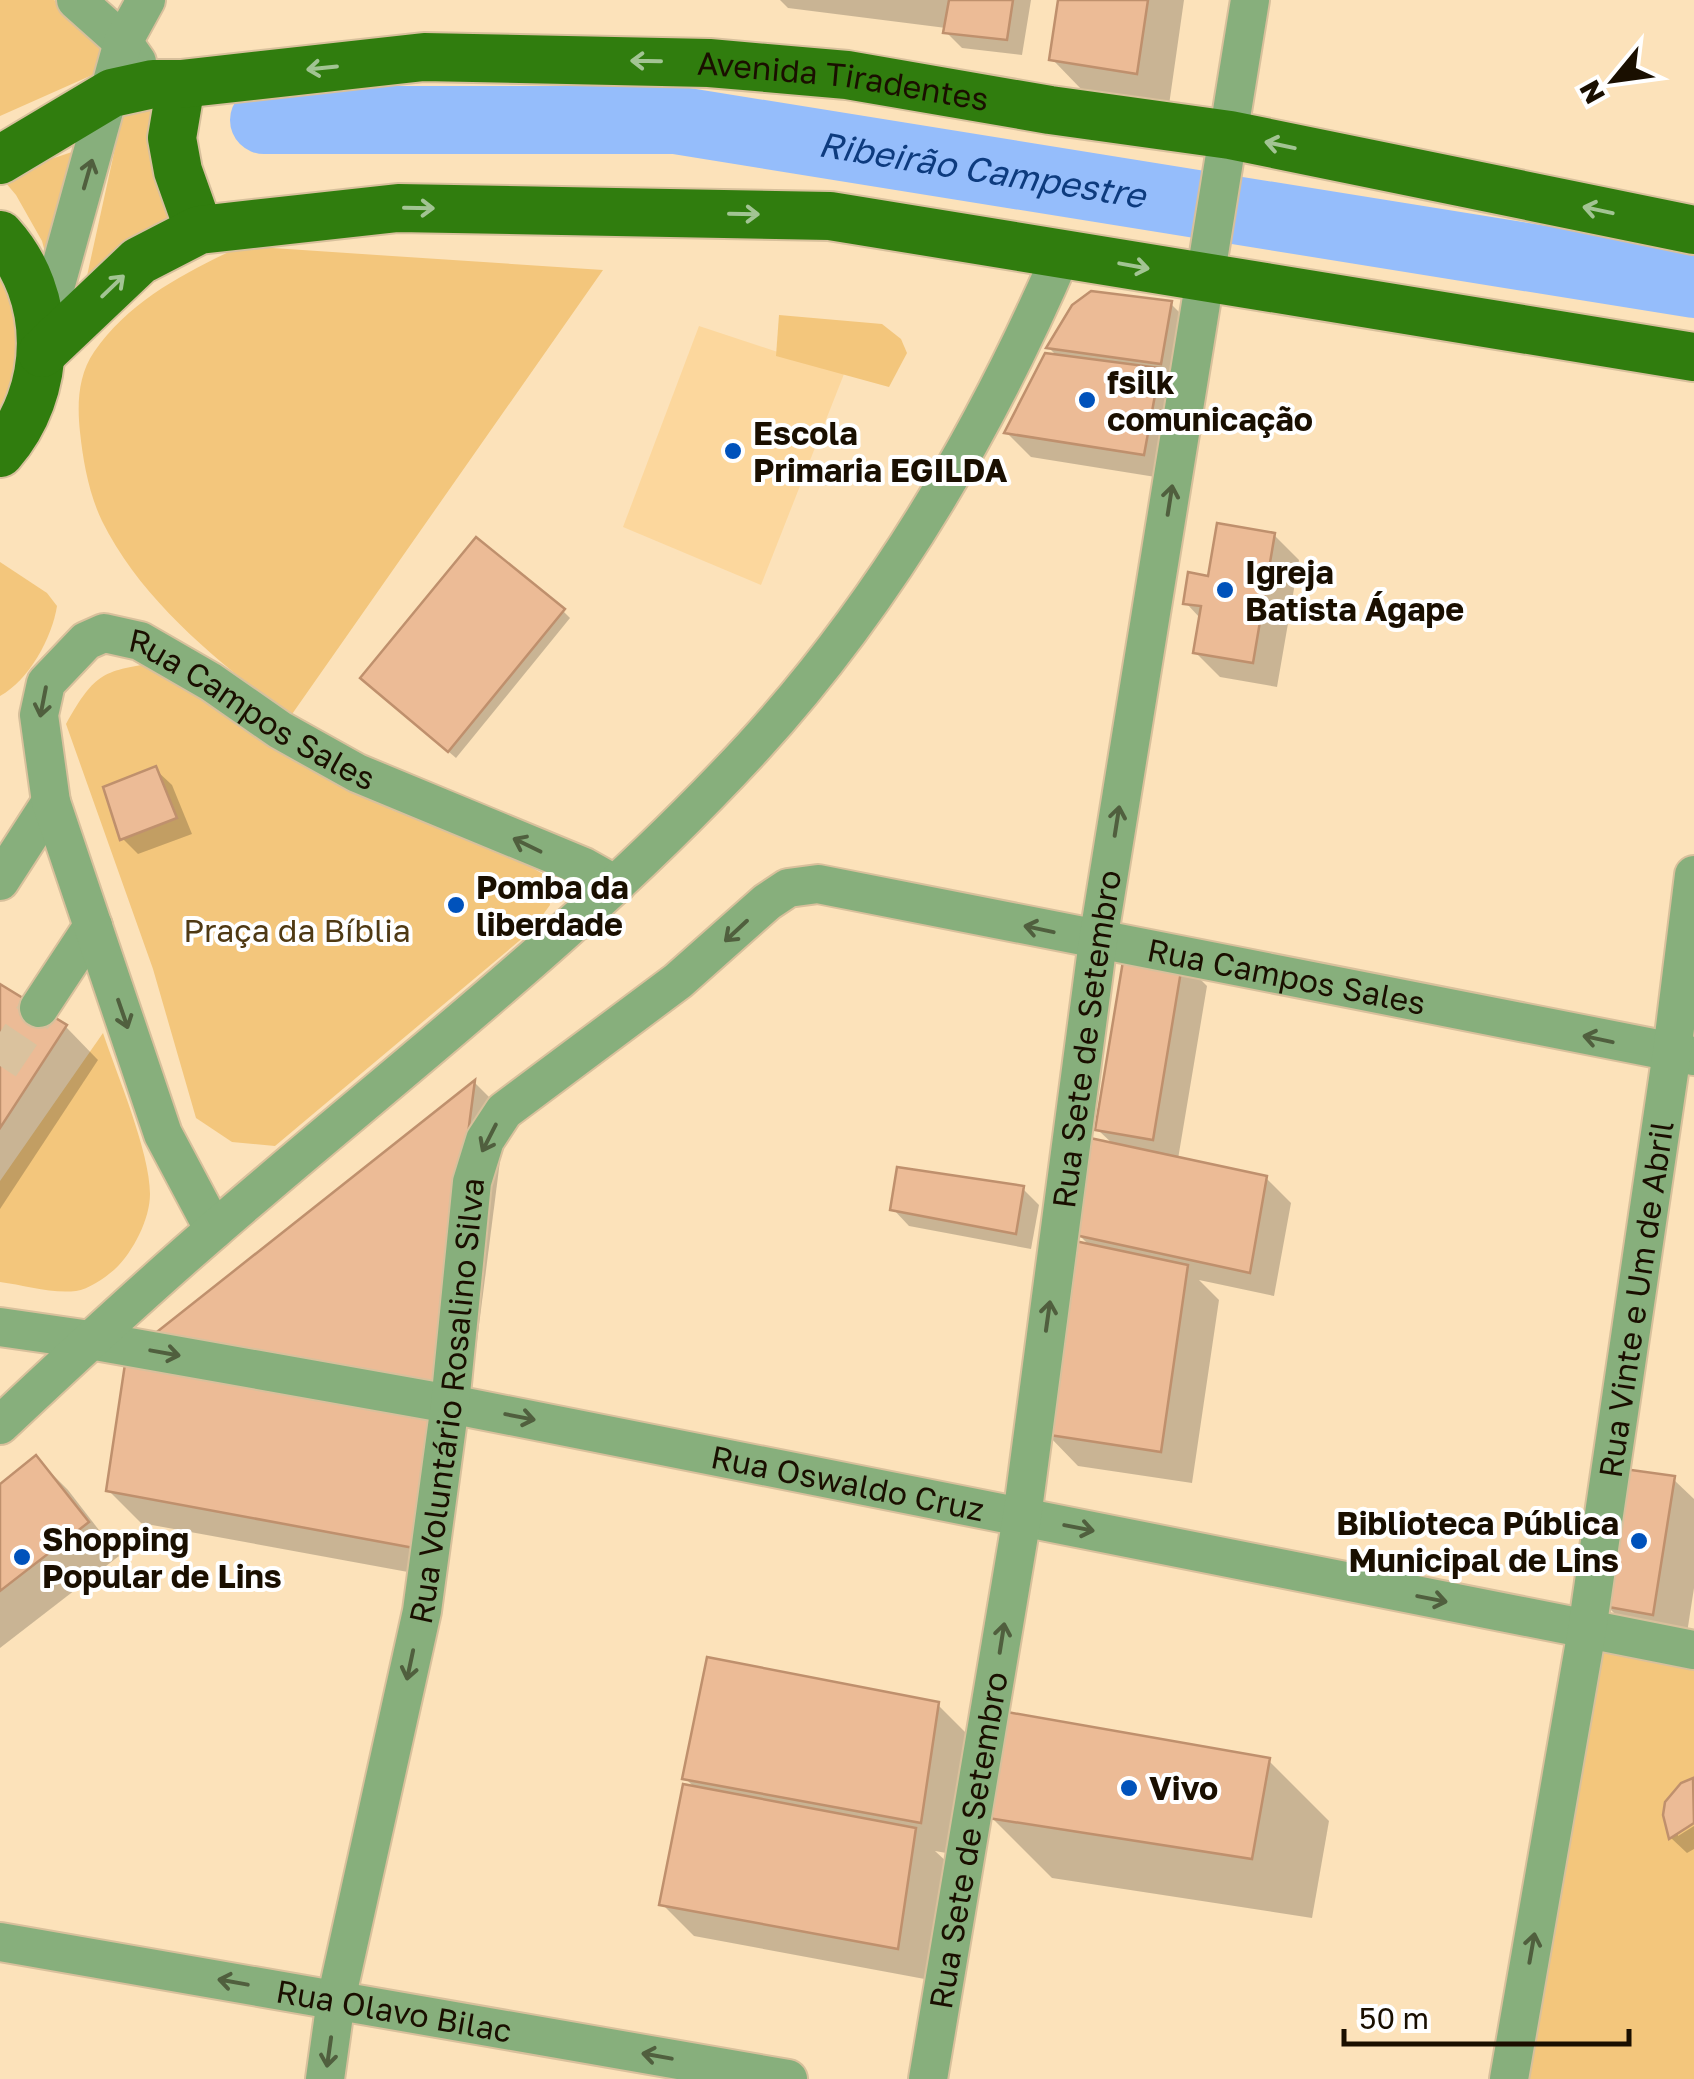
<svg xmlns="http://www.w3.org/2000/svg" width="1694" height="2079" font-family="'Golos Text',sans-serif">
  <rect width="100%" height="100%" fill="#fce2ba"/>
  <!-- built -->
  <polygon fill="#fcd79d" points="699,326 844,374 761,585 623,527"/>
  <!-- green -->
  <g fill="#f3c67c">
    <polygon points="0,0 54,0 111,36 99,72 0,116"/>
    <polygon points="130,107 161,113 179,219 128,244 87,276 121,121"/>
    <polygon points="75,151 50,271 42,241 16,195 0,176"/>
    <path d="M 241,246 L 603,270 L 290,717 C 220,663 142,602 102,521 C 89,494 83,461 80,432 C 77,405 78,375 94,352 C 131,299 185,273 241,246 Z"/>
    <path d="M 0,275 C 24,316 21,366 0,407 Z"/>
    <polygon points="779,315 882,324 901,339 907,353 889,387 776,356"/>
    <path d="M 0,562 L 47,593 L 57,606 C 52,638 29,680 0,696 Z"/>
    <path d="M 161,662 L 352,789 L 392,810 L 495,847 L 545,875 L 550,905 L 531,931 L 275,1146 L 232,1142 L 196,1118 L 153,969 L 66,724 C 96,671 103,671 161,662 Z"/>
    <path d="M 103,1033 C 117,1075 150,1152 150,1194 C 150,1219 133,1252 115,1269 C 105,1278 89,1289 76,1291 C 52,1294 24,1285 0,1282 L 0,1181 Z"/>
    <polygon points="1602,1646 1694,1663 1694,2079 1526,2079"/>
  </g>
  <!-- shadow -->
  <g fill="#0003">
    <polygon points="780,0 1031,0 1022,55 962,48 946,32 946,28 788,8"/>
    <polygon points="1061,0 1184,0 1169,105 1084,92 1052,59"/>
    <polygon points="1171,304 1187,320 1176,379 1166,377 1183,395 1168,479 1031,457 1007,433 1058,357 1049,348"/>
    <polygon points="1274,535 1299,560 1277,687 1220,677 1195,652 1201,619 1186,603"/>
    <polygon points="563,611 570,618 456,758 371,685"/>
    <polygon points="155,769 172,785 192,834 138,854 122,838"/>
    <polygon points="1182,961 1207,986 1178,1159 1266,1178 1291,1203 1274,1296 1199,1280 1219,1300 1192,1483 1078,1466 1046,1433 1091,1247 1078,1234 1114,1145 1098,1130"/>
    <polygon points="0,987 66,1027 98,1060 0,1209"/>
    <polygon points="475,1083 506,1114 467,1419 151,1339"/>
    <polygon points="1023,1189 1039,1205 1031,1249 909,1226 893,1209"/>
    <polygon points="462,1453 446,1579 141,1523 108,1490"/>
    <polygon points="36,1458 68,1490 119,1556 0,1648 0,1487"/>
    <polygon points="1673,1479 1694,1499 1694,1588 1685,1646 1639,1638 1606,1605"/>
    <polygon points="937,1704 970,1737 952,1854 935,1851 948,1863 930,1980 694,1936 662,1904 696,1789 685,1778"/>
    <polygon points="1268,1760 1329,1821 1312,1918 1052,1878 991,1817"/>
    <polygon points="1694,1782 1694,1820 1678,1830 1678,1836 1694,1826 1694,1849 1687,1853 1671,1838 1682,1785"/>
  </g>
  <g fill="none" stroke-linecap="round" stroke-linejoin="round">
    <!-- river -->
    <path stroke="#95bdfb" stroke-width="68" id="s1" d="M 264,120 L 675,120 L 1694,284"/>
  </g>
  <!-- building -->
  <g fill="#ecbb96" stroke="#bf906d" stroke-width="2.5">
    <polygon points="949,0 1013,0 1007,40 943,33"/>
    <polygon points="1058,0 1148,0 1137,74 1049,60"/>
    <polygon points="1091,291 1172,301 1161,364 1046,348 1072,305"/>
    <polygon points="1045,353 1160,368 1144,455 1004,433"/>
    <polygon points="1217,523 1275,533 1253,663 1193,653 1201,606 1183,604 1188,572 1208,576"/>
    <polygon points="476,537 565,609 448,752 360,678"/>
    <polygon points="156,766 177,818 120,840 103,787"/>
    <polygon points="1125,949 1183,959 1153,1140 1095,1130"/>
    <polygon points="0,984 67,1025 0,1128"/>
    <polygon points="475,1080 435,1388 148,1339"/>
    <polygon points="1090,1138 1267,1176 1250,1273 1075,1235"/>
    <polygon points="897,1167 1024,1186 1016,1234 890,1210"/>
    <polygon points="1075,1241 1188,1265 1161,1452 1043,1434"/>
    <polygon points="125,1364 430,1419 414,1548 106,1491"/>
    <polygon points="36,1455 89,1522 0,1591 0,1484"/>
    <polygon points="1624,1469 1675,1476 1653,1615 1603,1606"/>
    <polygon points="707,1657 939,1702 921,1823 682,1779"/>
    <polygon points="1007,1712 1270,1758 1252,1859 988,1818"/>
    <polygon points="1693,1778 1694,1823 1669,1839 1663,1815 1665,1802 1681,1783"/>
    <polygon points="683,1784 916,1828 898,1949 659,1905"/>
  </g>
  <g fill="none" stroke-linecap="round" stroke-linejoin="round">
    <!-- minor-tunnel -->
    <polyline stroke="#dac29e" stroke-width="38" stroke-dasharray="38 19" stroke-linecap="butt" points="0,1066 39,1008"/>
    <!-- minor casing -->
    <g stroke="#d8c09c" stroke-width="42">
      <g id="minor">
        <polyline points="76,0 123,42 137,62"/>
        <polyline points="42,335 123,42 146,0"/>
        <polyline points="0,881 51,802"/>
        <polyline points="39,1008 93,926"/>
        <path id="s2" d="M 214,1230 L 163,1134 L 51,802 L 39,715 L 46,683 L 86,641 L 104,633 L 140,641 L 211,682 L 280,730 L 357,773 L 584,867 L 616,885"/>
        <path id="s3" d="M 0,1327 L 90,1340 L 450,1404 L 1694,1650"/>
        <path d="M 0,1425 C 70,1359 141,1293 214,1230 C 396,1072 588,926 752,748 C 884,604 985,432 1062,253"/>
        <path id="s4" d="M 0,1942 L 788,2079"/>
        <path id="s5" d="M 325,2079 L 336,2000 L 422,1611 L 450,1404 L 472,1182 L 485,1140 L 504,1111 L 678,981 L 767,902 L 788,888 L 818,884 L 1694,1056"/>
        <path id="s6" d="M 928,2079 L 1022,1517 L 1098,941 L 1250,0"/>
        <path id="s7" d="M 1509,2079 L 1587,1630 L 1672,1052 L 1694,875"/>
      </g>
    </g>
    <!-- major casing -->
    <g stroke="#d8c09c" stroke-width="52">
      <g id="major">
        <polyline points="181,84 172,138 178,171 199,230"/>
        <path id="s8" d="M 0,160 L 112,93 L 153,84 L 181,84 L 424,57 L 709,63 L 847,75 L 1050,110 L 1230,135 L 1694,230"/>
        <path d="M 0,235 C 55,296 54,391 0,453"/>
        <polyline points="42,353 139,261 199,230 398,208 830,216 1694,357"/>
      </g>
    </g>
    <!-- minor -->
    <use href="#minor" stroke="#87af7c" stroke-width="38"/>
    <!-- major -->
    <use href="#major" stroke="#307d0e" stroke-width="48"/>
  </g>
  <!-- one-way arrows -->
  <defs><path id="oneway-shaft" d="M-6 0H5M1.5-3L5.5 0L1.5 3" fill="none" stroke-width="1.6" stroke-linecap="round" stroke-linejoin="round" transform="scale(2.5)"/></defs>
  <g stroke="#a2c493">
    <use href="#oneway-shaft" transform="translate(646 61) rotate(-179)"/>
    <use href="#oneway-shaft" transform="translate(322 68) rotate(174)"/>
    <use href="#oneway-shaft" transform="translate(1280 145) rotate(-168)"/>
    <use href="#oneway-shaft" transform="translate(419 208) rotate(1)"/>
    <use href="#oneway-shaft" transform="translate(1598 210) rotate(-168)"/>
    <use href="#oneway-shaft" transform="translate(744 214) rotate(1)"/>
    <use href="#oneway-shaft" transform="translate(1134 266) rotate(10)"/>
    <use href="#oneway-shaft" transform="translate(113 286) rotate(-44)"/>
  </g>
  <g stroke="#505f3e">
    <use href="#oneway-shaft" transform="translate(88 174) rotate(-74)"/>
    <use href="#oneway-shaft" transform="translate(1170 500) rotate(-81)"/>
    <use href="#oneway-shaft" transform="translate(43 702) rotate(101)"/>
    <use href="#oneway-shaft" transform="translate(1117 821) rotate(-81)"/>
    <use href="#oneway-shaft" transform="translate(527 845) rotate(-154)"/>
    <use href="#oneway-shaft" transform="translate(1039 929) rotate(-168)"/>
    <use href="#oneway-shaft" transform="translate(736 931) rotate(137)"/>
    <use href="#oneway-shaft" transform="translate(123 1014) rotate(71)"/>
    <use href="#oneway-shaft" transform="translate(1598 1039) rotate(-168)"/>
    <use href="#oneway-shaft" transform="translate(489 1138) rotate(117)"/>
    <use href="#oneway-shaft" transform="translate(1048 1316) rotate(-82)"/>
    <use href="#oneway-shaft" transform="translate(165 1353) rotate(10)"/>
    <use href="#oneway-shaft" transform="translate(520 1417) rotate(11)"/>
    <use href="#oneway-shaft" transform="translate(1079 1528) rotate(11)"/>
    <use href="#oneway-shaft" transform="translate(1432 1599) rotate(11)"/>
    <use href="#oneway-shaft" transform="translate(1002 1638) rotate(-81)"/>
    <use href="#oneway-shaft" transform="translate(410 1665) rotate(102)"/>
    <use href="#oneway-shaft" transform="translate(1532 1948) rotate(-80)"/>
    <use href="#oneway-shaft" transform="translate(233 1982) rotate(-170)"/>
    <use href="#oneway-shaft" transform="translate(329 2052) rotate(98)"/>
    <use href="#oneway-shaft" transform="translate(657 2056) rotate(-170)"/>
  </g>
  <!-- markers -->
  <g fill="#0052bb" stroke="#fff" stroke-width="4">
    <circle cx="1087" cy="400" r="10"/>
    <circle cx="733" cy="451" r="10"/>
    <circle cx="1225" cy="590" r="10"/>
    <circle cx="456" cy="905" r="10"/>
    <circle cx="1639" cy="1541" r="10"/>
    <circle cx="22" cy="1557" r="10"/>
    <circle cx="1129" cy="1788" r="10"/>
  </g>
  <g text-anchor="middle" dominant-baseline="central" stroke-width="8" stroke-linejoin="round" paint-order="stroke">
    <!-- street labels -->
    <g font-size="32" fill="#1a0f00" stroke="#fff">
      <text stroke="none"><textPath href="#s8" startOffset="865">Avenida Tiradentes</textPath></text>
      <text stroke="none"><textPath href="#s2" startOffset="825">Rua Campos Sales</textPath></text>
      <text stroke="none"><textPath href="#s5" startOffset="1858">Rua Campos Sales</textPath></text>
      <text stroke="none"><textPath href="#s6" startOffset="1052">Rua Sete de Setembro</textPath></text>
      <text stroke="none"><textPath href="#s7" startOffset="790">Rua Vinte e Um de Abril</textPath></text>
      <text stroke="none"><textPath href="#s5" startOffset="690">Rua Voluntário Rosalino Silva</textPath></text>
      <text stroke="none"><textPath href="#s3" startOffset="862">Rua Oswaldo Cruz</textPath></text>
      <text stroke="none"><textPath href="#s6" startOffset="242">Rua Sete de Setembro</textPath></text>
      <text stroke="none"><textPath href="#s4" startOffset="400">Rua Olavo Bilac</textPath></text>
    </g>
    <!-- poi labels -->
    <g font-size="32" font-weight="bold" fill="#1a0f00" stroke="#fff" text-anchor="start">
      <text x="1107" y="382">fsilk<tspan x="1107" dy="37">comunicação</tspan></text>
      <text x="753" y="433">Escola<tspan x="753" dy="37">Primaria EGILDA</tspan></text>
      <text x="1245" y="572">Igreja<tspan x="1245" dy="37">Batista Ágape</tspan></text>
      <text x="476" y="887">Pomba da<tspan x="476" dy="37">liberdade</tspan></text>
      <text x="1619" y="1523" text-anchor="end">Biblioteca Pública<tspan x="1619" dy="37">Municipal de Lins</tspan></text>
      <text x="42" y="1539">Shopping<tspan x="42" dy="37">Popular de Lins</tspan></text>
      <text x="1149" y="1788">Vivo</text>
    </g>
    <!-- park labels -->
    <g font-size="32" fill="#4f3913" stroke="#fff">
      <text x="297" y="930">Praça da Bíblia</text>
    </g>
    <!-- water labels -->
    <g font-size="35" font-style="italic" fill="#0d3b7e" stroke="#fff">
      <text stroke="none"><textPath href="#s1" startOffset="722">Ribeirão Campestre</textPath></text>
    </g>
  </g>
  <!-- north arrow -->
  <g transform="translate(1614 80) rotate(241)" stroke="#ffffff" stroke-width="8" paint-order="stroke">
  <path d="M0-8L18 38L0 25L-18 38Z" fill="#1a0f00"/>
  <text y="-15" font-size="28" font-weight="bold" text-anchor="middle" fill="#1a0f00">N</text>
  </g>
  <!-- scale -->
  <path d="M1344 2029v15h285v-15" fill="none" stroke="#1a0f00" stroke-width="5"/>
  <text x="1359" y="2029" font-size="30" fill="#1a0f00" stroke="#ffffff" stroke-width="8" paint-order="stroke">50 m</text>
</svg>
